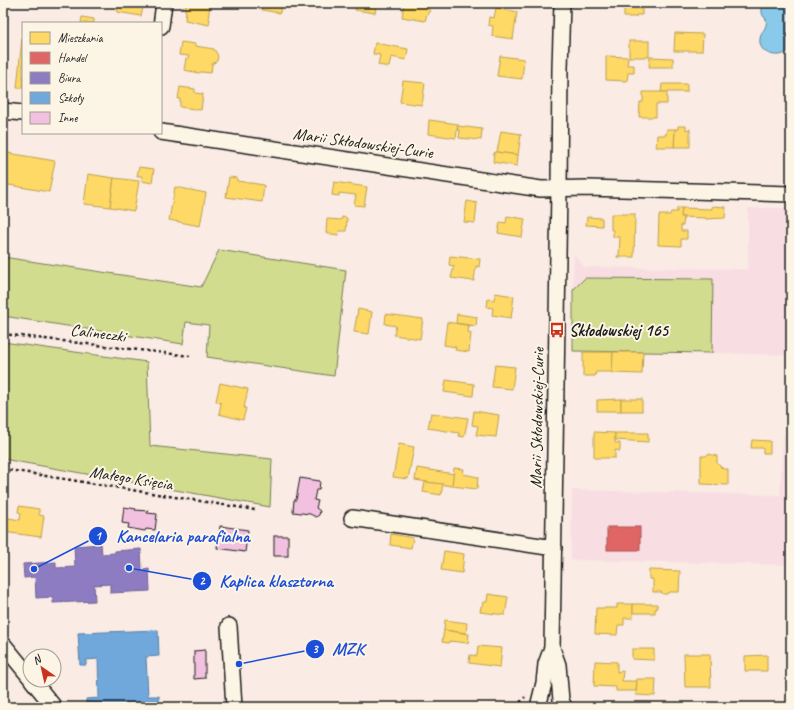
<svg xmlns="http://www.w3.org/2000/svg" width="794" height="710" font-family="Caveat,sans-serif">
  <rect width="100%" height="100%" fill="#faebe4"/>
  <filter id="ink" filterUnits="userSpaceOnUse"><feTurbulence type="fractalNoise" baseFrequency=".025" numOctaves="2"/><feDisplacementMap in="SourceGraphic" scale="8" xChannelSelector="R" yChannelSelector="G"/><feConvolveMatrix kernelMatrix="1 2 1 2 8 2 1 2 1" color-interpolation-filters="sRGB"/></filter>
  <g filter="url(#ink)">
    <!-- built -->
    <g fill="#f8dee3">
      <polygon points="748,208 791,208 791,355 712,353 713,279 585,278 573,290 574,254 584,267 748,269"/>
      <polygon points="783,435 791,435 791,565 571,560 572,490 780,495"/>
    </g>
    <!-- green -->
    <g fill="#d1dc8f" stroke="#767c56">
      <polygon points="219,250 346,270 334,376 207,357 209,325 186,322 183,344 3,316 3,257 201,287"/>
      <polygon points="585,278 713,279 712,353 573,351 573,290"/>
      <polygon points="3,342 147,362 150,446 272,459 270,507 3,459"/>
    </g>
    <!-- water -->
    <path fill="#89caea" stroke="#5d8498" d="M 763,3 L 787,3 L 787,52 C 778,59 758,54 760,39 C 761,30 768,29 766,19 C 760,14 762,9 763,3 Z"/>
    <!-- homes -->
    <g fill="#ffd966" stroke="#bba050">
      <polygon points="119,3 144,3 141,16 117,12"/>
      <polygon points="186,3 210,5 208,19 210,19 209,25 185,20 186,11 185,11"/>
      <polygon points="263,3 284,3 284,5 281,5 280,13 262,10"/>
      <polygon points="357,3 377,3 375,13 355,10"/>
      <polygon points="404,3 424,3 430,11 427,14 425,21 402,17"/>
      <polygon points="455,3 477,3 477,6"/>
      <polygon points="624,3 647,3 647,5 642,5 642,15 636,15 636,17 624,17"/>
      <polygon points="496,8 517,12 513,39 492,36 493,26 488,25 489,17 494,18"/>
      <polygon points="82,17 94,19 94,23 81,23"/>
      <polygon points="675,33 703,34 702,51 674,51"/>
      <polygon points="22,38 23,39 23,88 17,88"/>
      <rect x="629" y="41" width="20" height="16"/>
      <polygon points="181,42 195,44 195,46 214,49 218,56 217,61 212,64 211,73 201,72 199,73 184,70 186,58 188,59 189,56 179,55"/>
      <polygon points="375,43 408,49 406,60 391,57 389,67 378,65 380,55 373,54"/>
      <polygon points="500,56 524,59 522,79 497,76"/>
      <polygon points="606,56 628,57 627,65 634,65 634,73 628,73 627,81 606,80"/>
      <polygon points="650,57 673,58 673,67 649,67"/>
      <polygon points="403,81 425,83 422,105 400,102"/>
      <polygon points="662,84 687,84 687,92 661,92"/>
      <polygon points="180,87 195,89 195,93 203,94 201,110 180,107 180,99 178,99"/>
      <polygon points="643,92 667,92 667,104 656,104 656,117 639,117 640,102 643,102"/>
      <polygon points="429,120 458,124 456,138 428,134"/>
      <polygon points="458,126 482,129 481,140 459,138 460,130 457,130"/>
      <polygon points="678,126 686,126 686,130 690,129 690,147 674,147 675,129 678,129"/>
      <polygon points="667,129 675,129 674,147 656,147 657,135 666,135"/>
      <polygon points="501,131 521,134 518,155 497,152"/>
      <polygon points="496,152 518,155 517,166 493,162 494,153"/>
      <polygon points="8,153 55,161 49,192 3,184"/>
      <polygon points="139,167 154,169 152,183 142,181 142,176 137,176"/>
      <polygon points="88,174 114,178 110,207 84,204"/>
      <polygon points="229,177 237,178 237,181 264,185 262,202 226,197"/>
      <polygon points="114,178 139,181 134,211 110,207"/>
      <polygon points="334,182 367,187 364,206 354,205 356,195 339,193 339,196 332,195"/>
      <polygon points="175,187 206,193 200,226 169,220"/>
      <polygon points="467,201 477,203 475,223 464,222"/>
      <polygon points="712,206 726,207 725,218 706,219 706,218 681,217 682,208 712,209"/>
      <polygon points="677,208 682,208 681,217 684,217 683,225 681,225 681,231 687,231 687,239 681,239 681,246 658,245 659,215 670,215 671,212 677,212"/>
      <polygon points="611,214 635,214 634,257 617,257 617,256 619,256 620,237 613,237 613,230 611,230"/>
      <polygon points="507,216 525,219 522,237 498,233 500,222 506,223"/>
      <polygon points="342,217 347,218 346,231 339,231 338,235 326,233 327,219 341,220"/>
      <polygon points="587,217 602,218 602,226 586,225"/>
      <polygon points="450,256 480,259 479,267 476,266 474,281 451,278 454,266 449,265"/>
      <polygon points="495,293 514,296 511,318 492,315 493,308 487,307 488,299 494,300"/>
      <polygon points="358,309 372,312 369,334 354,332"/>
      <polygon points="386,314 423,319 420,339 394,335 396,326 385,324"/>
      <polygon points="457,314 477,317 476,326 456,323"/>
      <polygon points="447,322 472,326 469,326 468,332 471,333 469,352 455,350 456,347 444,345"/>
      <polygon points="583,352 613,352 612,372 596,372 595,376 583,376"/>
      <polygon points="613,352 643,352 642,374 612,373"/>
      <polygon points="495,365 515,367 512,389 492,387"/>
      <polygon points="446,380 474,384 473,396 444,392"/>
      <polygon points="220,383 248,389 244,408 246,408 243,420 219,414 221,403 216,401"/>
      <polygon points="621,399 621,411 597,411 597,400"/>
      <rect x="621" y="399" width="21" height="12"/>
      <polygon points="474,411 499,415 496,437 476,435 478,426 472,425"/>
      <polygon points="431,413 468,418 465,433 464,437 459,436 459,433 428,428"/>
      <polygon points="594,432 615,433 615,443 620,443 620,451 615,450 615,458 594,458"/>
      <polygon points="615,433 648,433 648,442 615,440"/>
      <polygon points="752,440 770,441 770,453 763,453 763,448 751,448"/>
      <polygon points="399,444 414,447 408,479 393,477"/>
      <polygon points="708,454 717,456 717,463 723,469 728,469 728,485 701,484 701,456 706,456"/>
      <polygon points="417,468 454,474 452,486 415,480"/>
      <polygon points="454,468 464,469 463,474 478,477 477,489 452,486"/>
      <polygon points="425,482 443,484 441,495 423,492"/>
      <polygon points="19,506 39,509 39,515 44,516 41,537 3,532 3,517 20,520 21,513 18,512"/>
      <polygon points="391,534 413,538 411,548 390,545"/>
      <polygon points="444,551 464,554 462,573 441,570"/>
      <polygon points="649,570 680,571 679,592 670,592 667,594 663,594 661,592 653,592 653,579 649,579"/>
      <polygon points="488,594 508,597 505,615 480,612 481,606 483,606 484,602 487,602"/>
      <polygon points="617,604 633,604 633,618 624,618 624,625 618,625 617,635 595,634 596,608 617,608"/>
      <polygon points="633,604 657,604 657,609 655,609 655,613 633,613"/>
      <polygon points="445,620 467,623 466,633 444,630"/>
      <polygon points="444,630 469,634 468,643 449,641 449,643 442,642"/>
      <polygon points="478,646 502,648 500,667 469,663 470,655 477,656"/>
      <polygon points="632,649 654,649 654,660 632,659"/>
      <polygon points="684,654 710,654 711,687 685,687"/>
      <polygon points="767,655 767,671 745,671 745,656"/>
      <polygon points="595,661 617,662 617,672 623,671 622,681 637,681 636,691 616,691 616,687 594,686"/>
      <polygon points="637,679 656,679 655,696 636,695"/>
    </g>
    <!-- shops -->
    <rect fill="#e06666" stroke="#a55050" x="607" y="527" width="33" height="23"/>
    <!-- offices -->
    <polygon fill="#8e7cc3" stroke="#6c5f91" points="101,544 102,554 115,553 115,551 141,549 142,570 149,569 150,591 110,593 110,584 94,585 95,601 53,603 53,597 36,598 35,577 24,578 23,564 56,562 56,568 75,567 74,546"/>
    <!-- schools -->
    <polygon fill="#6fa8dc" stroke="#567ea2" points="158,630 159,656 146,657 148,696 159,696 159,707 84,707 84,704 86,704 86,699 99,698 98,659 86,660 86,665 80,665 78,633"/>
    <!-- building -->
    <g fill="#f3c1e0" stroke="#1c1c1c">
      <polygon points="300,478 320,481 319,490 316,490 314,500 318,501 316,508 320,511 319,515 316,517 310,514 293,512 294,500 296,500"/>
      <polygon points="124,507 136,509 135,510 148,511 147,513 157,514 155,530 146,529 145,531 128,528 129,524 122,523"/>
      <polygon points="220,526 248,530 245,552 217,548"/>
      <rect x="274" y="536" width="14" height="20"/>
      <polygon points="205,650 205,678 194,679 194,651"/>
    </g>
    <g fill="none" stroke-linecap="round" stroke-linejoin="round">
      <!-- minor casing -->
      <g stroke="#1c1c1c" stroke-width="18">
        <g id="minor">
          <polyline points="562,3 560,68 559,189 552,648 558,665 561,700 564,707"/>
          <polyline points="161,26 164,3"/>
          <polyline points="3,111 23,113"/>
          <polyline points="161,132 541,189 587,188 791,194"/>
          <polyline points="352,518 554,548"/>
          <polyline points="229,626 234,707"/>
          <polyline points="3,644 30,677"/>
          <polyline points="32,680 54,707"/>
          <polyline points="538,707 544,683 546,664 552,648"/>
        </g>
      </g>
      <!-- path -->
      <g stroke="#1c1c1c" stroke-width="2.5" stroke-dasharray="3 3" stroke-linecap="butt">
        <polyline points="3,334 190,356"/>
        <polyline points="3,469 255,510"/>
        <polyline points="516,707 525,697"/>
      </g>
      <!-- minor -->
      <use href="#minor" stroke="#fcf5e5" stroke-width="15"/>
    </g>
  </g>
  <!-- icons -->
  <defs>
    <g id="bus-bare" transform="scale(1.2)"><path d="M-5-6H5V4H4V6H2V4H-2V6H-4V4H-5ZM-3.5-4V0h7V-4ZM-3.5 1.2v1.5H-2V1.2ZM2 1.2v1.5H3.5V1.2Z" fill="#c8321e" stroke="#fcf5e5" stroke-width="2.5" paint-order="stroke"/></g>
  </defs>
  <g fill-rule="evenodd">
    <use href="#bus-bare" x="557" y="330"/>
  </g>
  <g text-anchor="middle" dominant-baseline="central" stroke-width="4" stroke-linejoin="round" paint-order="stroke">
    <!-- street labels -->
    <g font-size="17" fill="#1c1c1c" stroke="#fcf5e5">
      <text transform="translate(363 143) rotate(8)">Marii Skłodowskiej-Curie</text>
      <text transform="translate(98 333) rotate(7)">Calineczki</text>
      <text transform="translate(537 418) rotate(-89)">Marii Skłodowskiej-Curie</text>
      <text transform="translate(131 478) rotate(9)">Małego Księcia</text>
    </g>
    <!-- poi labels -->
    <g font-size="17" font-weight="bold" fill="#1c1c1c" stroke="#fcf5e5" text-anchor="start">
      <text x="569" y="330">Skłodowskiej 165</text>
    </g>
  </g>
  <!-- callouts -->
  <path fill="none" stroke="#1d4ed8" stroke-width="1.5" d="M34 569L98 536M129 568L202 581M239 664L315 649"/>
  <g fill="#1d4ed8" stroke="#fcf5e5" stroke-width="1.5">
    <circle cx="34" cy="569" r="4"/>
    <circle cx="129" cy="568" r="4"/>
    <circle cx="239" cy="664" r="4"/>
    <circle cx="98" cy="536" r="10"/>
    <circle cx="202" cy="581" r="10"/>
    <circle cx="315" cy="649" r="10"/>
  </g>
  <g font-size="12" text-anchor="middle" font-weight="bold" fill="#fff">
    <text x="98" y="540">1</text>
    <text x="202" y="585">2</text>
    <text x="315" y="653">3</text>
  </g>
  <g font-size="18" text-anchor="middle" font-weight="bold" fill="#1d4ed8" stroke="#fcf5e5" stroke-width="4" stroke-linejoin="round" paint-order="stroke">
    <text x="183" y="542">Kancelaria parafialna</text>
    <text x="276" y="587">Kaplica klasztorna</text>
    <text x="348" y="655">MZK</text>
  </g>
  <!-- margin -->
  <rect width="794" height="710" fill="none" stroke="#fcf5e5" stroke-width="16"/>
  <rect x="8" y="8" width="778" height="694" fill="none" stroke="#1c1c1c" stroke-width="1.5" filter="url(#ink)"/>
  <!-- legend -->
  <rect x="22" y="22" width="140" height="112" fill="#fcf5e5" stroke="#a29e95"/>
  <rect x="30" y="32" width="20" height="12" fill="#ffd966" stroke="#a29e95"/>
  <text x="58" y="42" font-size="12" fill="#1c1c1c">Mieszkania</text>
  <rect x="30" y="52" width="20" height="12" fill="#e06666" stroke="#a29e95"/>
  <text x="58" y="62" font-size="12" fill="#1c1c1c">Handel</text>
  <rect x="30" y="72" width="20" height="12" fill="#8e7cc3" stroke="#a29e95"/>
  <text x="58" y="82" font-size="12" fill="#1c1c1c">Biura</text>
  <rect x="30" y="92" width="20" height="12" fill="#6fa8dc" stroke="#a29e95"/>
  <text x="58" y="102" font-size="12" fill="#1c1c1c">Szkoły</text>
  <rect x="30" y="112" width="20" height="12" fill="#f3c1e0" stroke="#a29e95"/>
  <text x="58" y="122" font-size="12" fill="#1c1c1c">Inne</text>
  <!-- north arrow -->
  <g transform="translate(42 668) rotate(326)"><circle r="19" fill="#fcf5e5" stroke="#a29e95"/>
  <path d="M0-3L7 15L0 10L-7 15Z" fill="#c8321e"/>
  <text y="-6" font-size="11" font-weight="bold" text-anchor="middle" fill="#1c1c1c">N</text>
  </g>
</svg>
